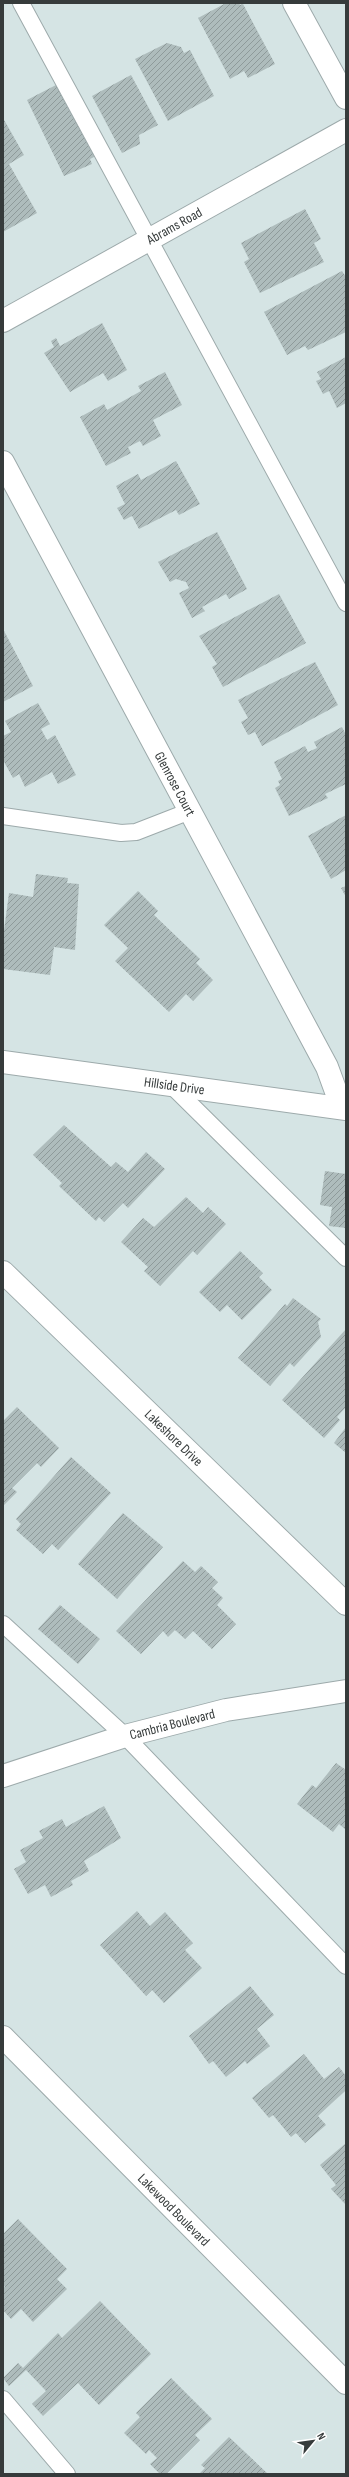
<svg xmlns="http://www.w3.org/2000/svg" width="349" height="2477" font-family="'Sofia Sans Condensed',sans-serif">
  <defs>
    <pattern id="building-hatch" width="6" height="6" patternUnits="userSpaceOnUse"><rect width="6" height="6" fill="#aebcbc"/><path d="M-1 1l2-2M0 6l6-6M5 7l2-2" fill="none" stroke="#8e9a9a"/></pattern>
  </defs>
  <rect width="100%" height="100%" fill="#d5e4e4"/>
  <!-- building -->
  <g fill="url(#building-hatch)">
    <polygon points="226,3 239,3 240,5 243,4 275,64 248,78 244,71 230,79 198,18"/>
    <polygon points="167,43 181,47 184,53 190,50 214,96 168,121 135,59"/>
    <polygon points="131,75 158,125 139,135 140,144 122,153 92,96"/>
    <polygon points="56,85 63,98 70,95 102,153 90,159 92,164 64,176 27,100"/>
    <polygon points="3,118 24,155 9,164 37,213 3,232"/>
    <polygon points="305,209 321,239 314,243 324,262 260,293 244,262 249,259 241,243"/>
    <polygon points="342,271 346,277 346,332 308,350 305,346 287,355 264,312"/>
    <polygon points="102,323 127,370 108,381 103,373 70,392 44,353 54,347 51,341 56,338 60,346"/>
    <polygon points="346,357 346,403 337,408 329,391 323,394 316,381 321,379 317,372"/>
    <polygon points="165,372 182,405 153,420 161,436 143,446 140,441 128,447 131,453 106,466 80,417 104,404 107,410 141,391 138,386"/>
    <polygon points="176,461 200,504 179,515 176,510 139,529 132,516 124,520 117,508 125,504 116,486 138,474 141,480"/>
    <polygon points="217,532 247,589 229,599 226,594 202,607 205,611 192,618 179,593 189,588 186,582 176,579 170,582 158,562"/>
    <polygon points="279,594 306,643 223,687 212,667 217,664 199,636"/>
    <polygon points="3,629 33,686 3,702"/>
    <polygon points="315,662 338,705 262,746 255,732 248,735 241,722 248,718 238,700"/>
    <polygon points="38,703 50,724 41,729 47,740 55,735 76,775 58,784 52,772 25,787 19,774 13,778 3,760 3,736 11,732 5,721"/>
    <polygon points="342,727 346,735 346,784 325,794 328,798 289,816 275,788 280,785 278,781 282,779 274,762 305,746 308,752 317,748 314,742"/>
    <polygon points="346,815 346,870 331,879 308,836"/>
    <polygon points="36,874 68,878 67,883 79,884 75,950 54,947 50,975 3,969 3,938 9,893 33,897"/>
    <polygon points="346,886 346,897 341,888"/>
    <polygon points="138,891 158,911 154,915 200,959 196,963 213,980 193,1001 186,994 169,1012 115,961 128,948 104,925"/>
    <polygon points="64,1125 111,1167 116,1162 128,1172 146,1152 165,1169 128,1208 123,1203 104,1222 99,1217 96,1221 59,1186 62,1183 33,1155"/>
    <polygon points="325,1171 346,1174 346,1228 329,1226 332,1207 320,1205"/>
    <polygon points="186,1197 203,1213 208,1207 226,1224 197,1255 193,1251 160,1286 144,1271 148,1267 121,1242 143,1218 154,1227"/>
    <polygon points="240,1251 263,1273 259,1277 272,1290 242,1320 227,1305 220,1312 199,1292"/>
    <polygon points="293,1298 321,1319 318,1322 321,1337 294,1367 290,1363 270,1386 238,1358 285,1304 287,1306"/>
    <polygon points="346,1329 346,1407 337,1417 340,1420 324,1438 282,1400"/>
    <polygon points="17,1407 59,1448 41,1467 37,1463 12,1488 17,1492 3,1506 3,1421"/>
    <polygon points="346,1427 346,1453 334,1443"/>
    <polygon points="71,1457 111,1493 58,1550 52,1544 43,1554 16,1530 21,1524 16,1519"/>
    <polygon points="123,1513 163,1547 117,1599 78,1564"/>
    <polygon points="183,1561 195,1572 201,1566 218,1582 212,1588 223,1598 217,1605 236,1624 212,1649 193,1631 185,1639 175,1630 168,1637 163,1631 141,1654 116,1631"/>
    <polygon points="60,1605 100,1639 78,1664 38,1629"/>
    <polygon points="336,1763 346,1770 346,1830 339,1824 333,1832 297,1804 312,1785 316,1788"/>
    <polygon points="104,1806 121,1838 84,1861 89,1871 71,1881 73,1885 51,1897 45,1885 28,1894 14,1869 26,1862 20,1850 43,1838 39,1831 62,1819 66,1827"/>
    <polygon points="137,1911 150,1926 165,1912 193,1943 185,1950 202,1968 164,2003 152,1990 146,1996 100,1945"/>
    <polygon points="250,1986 274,2015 257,2029 270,2046 247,2064 245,2061 226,2077 213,2061 209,2064 189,2036"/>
    <polygon points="304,2054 324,2079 339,2067 346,2076 346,2090 318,2116 326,2125 305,2143 296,2133 291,2137 273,2115 269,2118 252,2098"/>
    <polygon points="346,2143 346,2205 331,2189 336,2185 320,2165"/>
    <polygon points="18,2219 67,2269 57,2279 67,2289 33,2322 21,2309 11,2319 3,2310 3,2289 5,2287 3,2285 3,2234"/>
    <polygon points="100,2301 151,2354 99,2405 78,2383 43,2416 32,2404 46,2391 26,2370 9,2386 3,2378 18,2363 23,2368 58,2333 62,2338"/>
    <polygon points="171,2378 212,2419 195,2435 200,2440 166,2474 160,2474 150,2464 157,2458 149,2450 146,2454 124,2433 140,2417 136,2413"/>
    <polygon points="229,2437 268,2474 199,2474 205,2468 201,2465"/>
  </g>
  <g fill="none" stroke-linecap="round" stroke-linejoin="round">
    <!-- lane casing -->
    <g stroke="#9daaab" stroke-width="18">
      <g id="lane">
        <polyline points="21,3 346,603"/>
        <polyline points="3,816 121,833 136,832 190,811"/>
        <polyline points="171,1085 346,1258"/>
        <polyline points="3,1624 125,1736 346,1966"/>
        <polyline points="3,2399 67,2474"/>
      </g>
    </g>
    <!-- street casing -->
    <g stroke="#9daaab" stroke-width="24">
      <g id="street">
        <polyline points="294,3 346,98"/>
        <path id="s1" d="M 3,462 L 327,1067 L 342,1108"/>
        <path id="s2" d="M 3,1062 L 346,1109"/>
        <path id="s3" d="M 3,1272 L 346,1604"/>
        <path id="s4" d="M 3,1776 L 125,1736 L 226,1710 L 346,1691"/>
        <path id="s5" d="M 3,2037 L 346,2383"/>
      </g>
    </g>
    <!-- secondary casing -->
    <g stroke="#9daaab" stroke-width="24">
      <g id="secondary">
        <path id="s6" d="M 3,321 L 346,130"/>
      </g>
    </g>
    <!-- lane -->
    <use href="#lane" stroke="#fff" stroke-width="16"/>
    <!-- street -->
    <use href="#street" stroke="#fff" stroke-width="22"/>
    <!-- secondary -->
    <use href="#secondary" stroke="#fff" stroke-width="22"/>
  </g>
  <g text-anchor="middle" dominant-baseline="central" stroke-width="3.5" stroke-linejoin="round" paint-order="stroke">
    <!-- street labels -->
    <g font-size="14" fill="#363b3b" stroke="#fff">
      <text stroke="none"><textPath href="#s6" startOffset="196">Abrams Road</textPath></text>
      <text stroke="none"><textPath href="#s1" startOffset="365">Glenrose Court</textPath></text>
      <text stroke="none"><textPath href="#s2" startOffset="173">Hillside Drive</textPath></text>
      <text stroke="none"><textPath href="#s3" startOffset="238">Lakeshore Drive</textPath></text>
      <text stroke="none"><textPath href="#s4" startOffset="177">Cambria Boulevard</textPath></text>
      <text stroke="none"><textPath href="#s5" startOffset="243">Lakewood Boulevard</textPath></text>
    </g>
  </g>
  <!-- border -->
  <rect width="349" height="2477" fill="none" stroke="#363b3b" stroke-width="8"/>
  <!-- north arrow -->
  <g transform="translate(313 2441) rotate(61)" stroke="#ffffff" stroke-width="3" paint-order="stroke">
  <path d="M0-3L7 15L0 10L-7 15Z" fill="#363b3b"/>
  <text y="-6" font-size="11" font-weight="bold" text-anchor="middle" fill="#363b3b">N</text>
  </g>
</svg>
